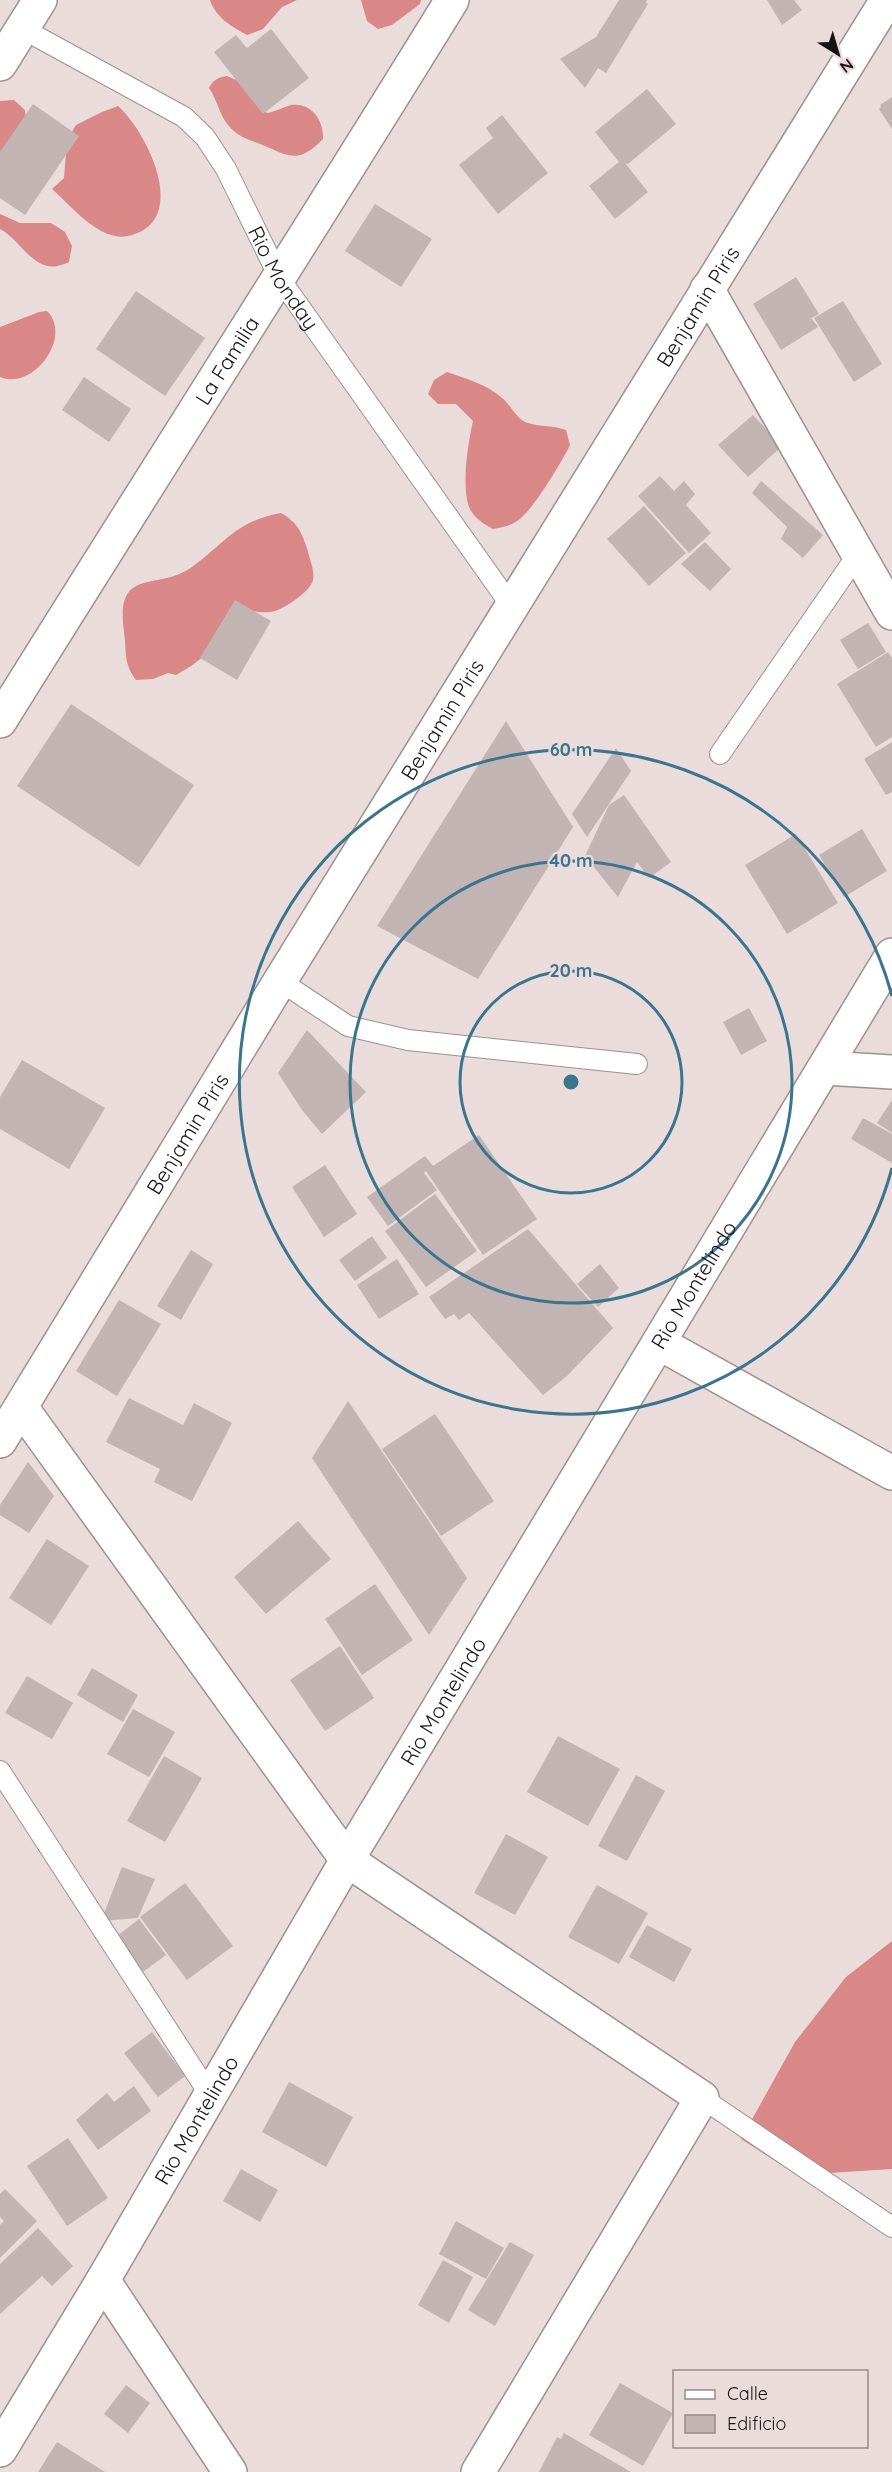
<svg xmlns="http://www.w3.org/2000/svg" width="892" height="2472" font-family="Quicksand,sans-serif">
  <rect width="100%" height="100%" fill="#e9dcdb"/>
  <!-- forest -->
  <g fill="#d98887">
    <path d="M 210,0 L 297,0 L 282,7 L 263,29 L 247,35 C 231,26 216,18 210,0 Z"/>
    <polygon points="361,0 421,0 420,4 392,25 378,29 367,21"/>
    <path d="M 227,76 L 241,82 L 254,101 L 267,113 C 275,112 283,107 291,105 C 312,102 324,121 323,139 C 297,166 288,155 260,144 C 247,139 238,137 228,125 C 219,114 217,99 209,88 C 213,80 218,77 227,76 Z"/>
    <polygon points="14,100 25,110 29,140 0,181 0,101"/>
    <path d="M 118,106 C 144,129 185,207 142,231 C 133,235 125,238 115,236 C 91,231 70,205 52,189 L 64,178 L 67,140 L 76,125 L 102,112 Z"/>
    <path d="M 0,214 L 20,223 L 51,223 L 65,232 L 72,246 L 69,262 C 35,279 24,242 0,229 Z"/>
    <path d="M 47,311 C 73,337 33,391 0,377 L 0,327 L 39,312 Z"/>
    <path d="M 447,372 C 466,379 487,384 502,398 C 510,404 516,418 525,422 C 538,427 552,425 566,430 L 570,445 C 561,463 537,503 523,516 C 515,525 504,527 493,529 C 484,524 477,520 471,511 C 460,492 468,442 473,421 L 456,404 L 438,404 L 428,394 L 434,380 Z"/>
    <path d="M 281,513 C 297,522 301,531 307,548 C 309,558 315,570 313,580 C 311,591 285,608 275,611 C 264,614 253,611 243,609 L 203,657 L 191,666 L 176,675 L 168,673 L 153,679 L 136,680 C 123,662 127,653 124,632 C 115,565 157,592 192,567 C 225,543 236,521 281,513 Z"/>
    <polygon points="892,1941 892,2169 797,2175 741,2139 795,2042 846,1977"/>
  </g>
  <!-- building -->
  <g fill="#c1b4b3">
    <polygon points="619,0 647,0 646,3 648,4 606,73 598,68 585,88 560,59 596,37"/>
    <polygon points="767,0 794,0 802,10 782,25"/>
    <polygon points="271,29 309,78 263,114 214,52 236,35 247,48"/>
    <polygon points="647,89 676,124 628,164 625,163 648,192 615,219 589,186 619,162 595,132"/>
    <polygon points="892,97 892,129 879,109 881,107 880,105"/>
    <polygon points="33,104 79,136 25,215 0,198 0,152"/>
    <polygon points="502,115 548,173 498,214 459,165 493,138 486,128"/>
    <polygon points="375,204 432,239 401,287 345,251"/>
    <polygon points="796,277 819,314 810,319 812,319 818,327 781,350 753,304"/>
    <polygon points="136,291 205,338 165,396 96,349"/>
    <polygon points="843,301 882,364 854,382 814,318"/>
    <polygon points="84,377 131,409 109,442 62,410"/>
    <polygon points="753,415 782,446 748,477 718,445"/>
    <polygon points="660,476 674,491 684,481 695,494 686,505 711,533 689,553 638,496"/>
    <polygon points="761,481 823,535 803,558 781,539 787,527 752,493"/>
    <polygon points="644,506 686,553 649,586 607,539"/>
    <polygon points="705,542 731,569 710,591 681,564"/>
    <polygon points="235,600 271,621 237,680 200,658"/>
    <polygon points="868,623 886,652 858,669 840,640"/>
    <polygon points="888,652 892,658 892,737 876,747 837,684"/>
    <polygon points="71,704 194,785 139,867 17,786"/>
    <polygon points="506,721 573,827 478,979 377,926"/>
    <polygon points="892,742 892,792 886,795 864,759"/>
    <polygon points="616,748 631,771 587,837 572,814"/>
    <polygon points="624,795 671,862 649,878 637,862 618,897 585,856 609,805"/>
    <polygon points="862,829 887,871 844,897 819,855"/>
    <polygon points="796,834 838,903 787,934 745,865"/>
    <polygon points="749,1008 767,1041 741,1055 723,1022"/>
    <polygon points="307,1030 366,1092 322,1134 302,1110 278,1073"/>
    <polygon points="22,1060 105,1108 69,1169 0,1129 0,1097"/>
    <polygon points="892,1100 892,1133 877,1123"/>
    <polygon points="863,1118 892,1134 892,1163 851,1139"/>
    <polygon points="479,1135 537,1219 483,1255 426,1171 424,1173 437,1190 388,1226 367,1197 425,1156 433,1166"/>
    <polygon points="325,1165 357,1214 324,1237 292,1187"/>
    <polygon points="435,1194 477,1251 426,1287 385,1231"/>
    <polygon points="528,1229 613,1328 567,1376 543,1395 469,1313 459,1320 454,1314 445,1319 429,1297"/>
    <polygon points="372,1236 387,1258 355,1281 339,1260"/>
    <polygon points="191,1250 213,1264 181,1320 157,1306"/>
    <polygon points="397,1259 419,1294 379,1319 357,1285"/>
    <polygon points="600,1264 619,1288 598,1307 577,1284"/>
    <polygon points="119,1300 161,1324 117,1396 76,1371"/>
    <polygon points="129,1398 183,1425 194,1403 232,1423 192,1501 154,1482 160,1469 106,1442"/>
    <polygon points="348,1401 467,1578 429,1635 312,1458"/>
    <polygon points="435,1414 494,1501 441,1536 382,1449"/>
    <polygon points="28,1462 54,1496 29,1533 0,1515 0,1505"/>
    <polygon points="298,1521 331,1559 266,1614 234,1577"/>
    <polygon points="47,1539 89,1566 51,1625 9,1598"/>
    <polygon points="375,1584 413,1640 362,1675 325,1619"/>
    <polygon points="340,1646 374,1698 325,1731 290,1680"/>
    <polygon points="92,1668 138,1695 123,1722 77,1695"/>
    <polygon points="27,1676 73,1703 52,1739 5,1713"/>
    <polygon points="133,1709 175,1732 149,1777 107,1754"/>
    <polygon points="558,1736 620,1769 588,1826 527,1792"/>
    <polygon points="164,1756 202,1778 165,1842 127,1821"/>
    <polygon points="636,1775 665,1791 627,1861 598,1846"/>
    <polygon points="506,1834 548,1857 515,1915 474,1893"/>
    <polygon points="122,1867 155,1879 138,1918 101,1921"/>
    <polygon points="185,1883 233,1946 187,1980 140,1917"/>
    <polygon points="597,1885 648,1913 619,1964 568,1937"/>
    <polygon points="139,1919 166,1955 140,1974 113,1939"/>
    <polygon points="647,1925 692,1949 674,1982 629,1957"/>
    <polygon points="152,2032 185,2076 158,2097 124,2053"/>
    <polygon points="289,2082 353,2117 326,2167 262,2132"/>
    <polygon points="134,2086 151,2111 98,2150 76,2120 107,2093 114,2102"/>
    <polygon points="68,2138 108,2198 67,2226 27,2166"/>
    <polygon points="241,2169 278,2190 260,2222 223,2201"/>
    <polygon points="5,2189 37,2221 0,2258 0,2225 4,2221 0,2217 0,2194"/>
    <polygon points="456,2221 504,2248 486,2279 439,2254"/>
    <polygon points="38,2228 73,2266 52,2286 42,2276 0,2314 0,2264"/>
    <polygon points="510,2242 534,2255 495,2326 468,2310"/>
    <polygon points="443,2260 473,2277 449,2323 418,2305"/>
    <polygon points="620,2383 673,2413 643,2466 589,2435"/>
    <polygon points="126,2385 150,2403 128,2433 104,2414"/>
    <polygon points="564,2433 631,2472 539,2472 557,2437 561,2439"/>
    <polygon points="57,2442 105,2472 38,2472"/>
  </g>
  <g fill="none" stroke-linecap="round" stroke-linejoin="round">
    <!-- lane casing -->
    <g stroke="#9d9190" stroke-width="22">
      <g id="lane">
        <path id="s1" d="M 23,29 L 184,117 L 205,137 L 226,169 L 280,279 L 512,607"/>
        <polyline points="720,754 858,554"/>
        <polyline points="280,981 348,1026 408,1040 637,1064"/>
        <polyline points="0,1771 210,2095"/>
        <polyline points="702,2098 892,2227"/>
      </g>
    </g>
    <!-- street casing -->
    <g stroke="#9d9190" stroke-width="36">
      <g id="street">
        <polyline points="0,64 40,0"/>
        <polyline points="707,289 892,613"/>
        <path id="s2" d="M 0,721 C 150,480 303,242 452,0"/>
        <polyline points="825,1068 892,1072"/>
        <polyline points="659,1343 892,1473"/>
        <polyline points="21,1407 347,1860 702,2098 478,2472"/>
        <path id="s3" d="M 0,1441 L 280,981 L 887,0"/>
        <polyline points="103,2280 230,2472"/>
        <path id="s4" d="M 0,2450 L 103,2280 L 347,1860 L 892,955"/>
      </g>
    </g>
    <!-- lane -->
    <use href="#lane" stroke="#fff" stroke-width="20"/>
    <!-- street -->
    <use href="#street" stroke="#fff" stroke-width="33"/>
  </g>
  <!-- distance rings -->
  <g fill="none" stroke="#3b748d" stroke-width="3">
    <circle cx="571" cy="1082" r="111"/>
    <circle cx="571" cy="1082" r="221"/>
    <path d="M892 1168A332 332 0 1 1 892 996"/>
  </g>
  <g text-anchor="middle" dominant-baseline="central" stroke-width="4.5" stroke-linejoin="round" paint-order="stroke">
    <!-- street labels -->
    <g font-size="21" fill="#171313" stroke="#e9dcdb">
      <text stroke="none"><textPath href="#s1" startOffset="374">Rio Monday</textPath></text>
      <text stroke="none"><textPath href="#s3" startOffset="1332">Benjamin Piris</textPath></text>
      <text stroke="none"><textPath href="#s2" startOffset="426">La Familia</textPath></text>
      <text stroke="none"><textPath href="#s3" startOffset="846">Benjamin Piris</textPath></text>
      <text stroke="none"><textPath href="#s3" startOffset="360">Benjamin Piris</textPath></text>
      <text stroke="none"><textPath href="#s4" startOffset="1356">Rio Montelindo</textPath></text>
      <text stroke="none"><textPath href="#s4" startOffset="870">Rio Montelindo</textPath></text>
      <text stroke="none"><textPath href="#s4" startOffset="384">Rio Montelindo</textPath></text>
    </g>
  </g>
  <circle cx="571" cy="1082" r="9" fill="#3b748d" stroke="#e9dcdb" stroke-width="3"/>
  <g font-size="18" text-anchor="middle" font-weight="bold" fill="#3b748d" stroke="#e9dcdb" stroke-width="4.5" stroke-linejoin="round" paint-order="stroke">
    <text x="571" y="756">60 m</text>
    <text x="571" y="867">40 m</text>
    <text x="571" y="977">20 m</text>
  </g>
  <!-- legend -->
  <rect x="673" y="2370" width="195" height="78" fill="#e9dcdb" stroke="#958c8b" stroke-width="1.5"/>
  <rect x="685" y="2390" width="30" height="9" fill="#ffffff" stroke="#958c8b" stroke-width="1.5"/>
  <text x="727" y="2400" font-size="18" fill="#171313">Calle</text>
  <rect x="685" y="2415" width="30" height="18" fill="#c1b4b3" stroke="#958c8b" stroke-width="1.5"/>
  <text x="727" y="2430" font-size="18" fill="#171313">Edificio</text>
  <!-- north arrow -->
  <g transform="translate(838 54) rotate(143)" stroke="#e9dcdb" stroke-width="4.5" paint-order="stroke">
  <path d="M0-4.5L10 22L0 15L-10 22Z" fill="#171313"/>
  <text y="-9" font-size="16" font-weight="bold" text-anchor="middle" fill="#171313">N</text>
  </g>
</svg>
